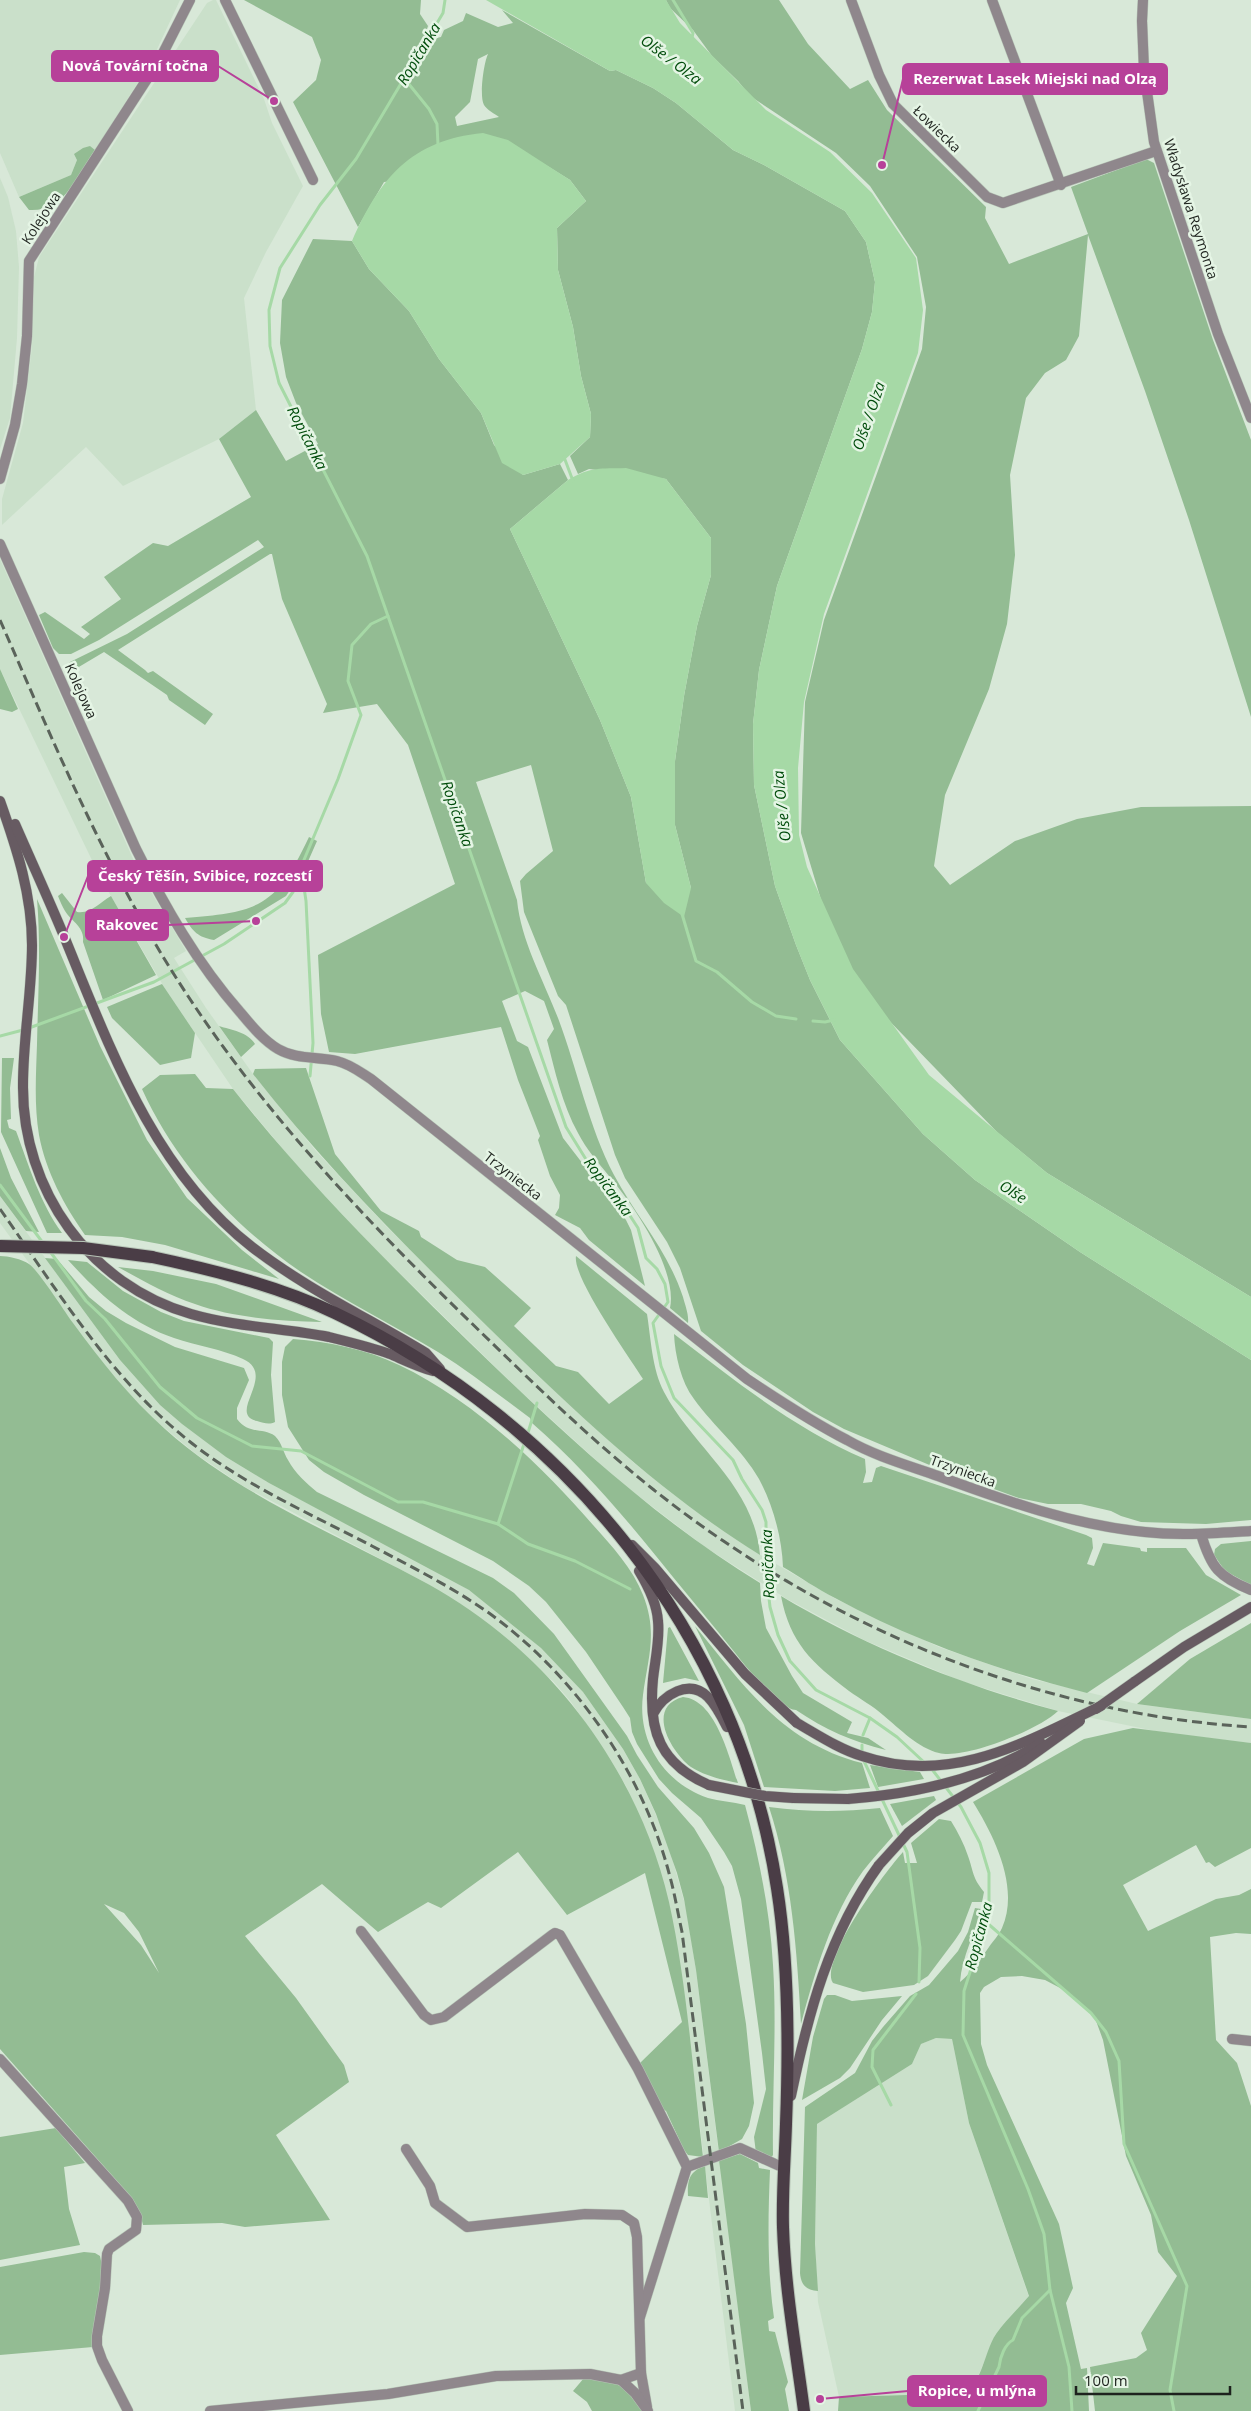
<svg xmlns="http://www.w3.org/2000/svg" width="1251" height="2411" viewBox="0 0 1251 2411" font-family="'Open Sans',sans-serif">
<rect width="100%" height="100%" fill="#d8e8d8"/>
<g fill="#cae0ca">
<polygon points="0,0 180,0 152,60 95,150 90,146 77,160 71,175 19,197 0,153"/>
<polygon points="213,0 216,0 264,99 272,123 303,186 266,252 244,298 256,410 219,439 123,486 86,447 2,525 2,499 23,423 32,347 34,277 39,257 207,3"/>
<polygon points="0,178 8,197 16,231 19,267 17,338 10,418 0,449"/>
<polygon points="0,559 138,870 186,951 174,958 206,1008 253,1074 316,1151 386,1226 535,1373 634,1463 689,1505 752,1550 836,1599 939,1647 1032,1679 1137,1704 1251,1719 1251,1743 1165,1733 1058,1711 961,1681 864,1640 787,1599 705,1547 619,1481 519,1390 368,1242 298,1167 233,1089 164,987 101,879 0,669"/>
<polygon points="0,1196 120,1360 160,1405 182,1424 226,1457 269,1483 435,1570 469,1590 496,1609 541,1648 564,1671 583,1692 623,1749 640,1779 667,1840 686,1908 696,1970 751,2411 735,2411 681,1972 669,1903 652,1846 626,1786 609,1757 571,1702 553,1681 428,1584 243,1486 196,1454 150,1416 126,1391 87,1343 0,1223"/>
<polygon points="936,2038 952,2039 969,2123 1029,2297 995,2335 974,2387 964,2397 954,2399 940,2394 839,2397 818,2302 815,2244 817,2124 912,2064 921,2044"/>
</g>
<g fill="#93bc93" fill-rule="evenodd">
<path d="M244 0H421L420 14 428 26 425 35 433 39 441 37 444 30 463 21 466 13 498 27 513 23 502 10 610 71 616 70 653 88 676 103 733 150 764 165 845 211 866 242 875 282 872 312 862 349 777 586 759 670 753 724 754 785 775 886 796 945 810 980 840 1040 923 1134 975 1180 1080 1252 1251 1360V1520L1206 1524 1141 1522 1121 1516 1111 1511 1081 1504H1048L1019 1498 939 1469 844 1429 813 1412 743 1365 701 1331 680 1268 667 1242 625 1178 615 1155 566 1005 558 996 524 912 520 881 526 874 553 851 531 765 476 782 517 900C521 941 543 979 558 1018 577 1068 589 1128 614 1175 637 1218 667 1249 683 1297 685 1305 689 1314 688 1323L670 1308C678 1270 633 1204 609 1176 598 1162 586 1149 578 1133 562 1104 555 1071 547 1040L554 1029 544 1001 525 991 502 1001 517 1041 528 1047 563 1138 626 1220 631 1230 645 1286 589 1240 580 1228 555 1215 559 1208 560 1195 550 1176 538 1140 540 1136 518 1080 501 1027 355 1054 329 1052 321 1014 318 955 455 884 408 745 377 704 323 713 327 704 282 599 272 554H270L118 650 145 670 148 673 153 671 213 714 205 725 169 700 167 695 104 652 67 674 65 668 70 662 127 634 264 547 258 540 99 640 71 654H59L53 648 39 615 45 612 84 639 90 634 81 627 121 599 104 577 153 543 168 546 251 497 219 439 256 410 286 461 318 444 296 403 286 377 280 343 282 300 313 239 352 241 369 269 409 311 439 359 481 413 494 445 523 475 560 464 568 480 510 529 600 720 631 797 646 883 691 888 675 825V761L684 696 697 626 711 575V538L666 479 589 469 578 474 570 456 590 437 591 414 581 376 573 327 558 270 557 228 586 201 570 180 544 164 384 182 358 227 293 102 316 80 321 60 312 37ZM488 54C484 62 479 96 484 105 487 110 495 114 499 117L457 126 455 117 470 102 478 59Z"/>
<polygon points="666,0 779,0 808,44 850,89 868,80 887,110 986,207 985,218 1009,264 1088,234 1071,187 1146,159 1154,163 1213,340 1251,440 1251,717 1189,520 1145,391 1088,235 1079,336 1066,360 1045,373 1026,398 1010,475 1015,555 1007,624 989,689 945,795 934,866 950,885 1015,841 1077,819 1141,807 1251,806 1251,1297 1047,1173 997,1132 843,973 801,833 805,702 824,620 922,349 926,307 917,257 870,186 836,153 750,96 738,81 712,56 693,30 670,8"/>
<path d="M90 146 95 150C77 176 65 212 29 210L19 197 71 175 77 160 74 154 83 148Z"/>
<polygon points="0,669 18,709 12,712 0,709"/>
<path d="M309 837 317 841 306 866 286 896 214 940C198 937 193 932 185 918 259 912 276 907 309 837Z"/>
<path d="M62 893 77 912C91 914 99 903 111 896L156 975 103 1000 83 942C85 927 72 922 65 911 62 906 60 901 58 896Z"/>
<path d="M37 899 100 1046 147 1140 187 1198 242 1250 279 1279 165 1245 122 1237 85 1235C64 1205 46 1172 39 1135 34 1105 36 1075 37 1044 38 996 41 948 37 899Z"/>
<polygon points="162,984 195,1033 191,1058 160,1065 112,1018 107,1007"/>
<path d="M219 1026C231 1030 248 1032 255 1044L241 1057Z"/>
<path d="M2 1058H14L10 1088 11 1119 7 1120 9 1128 16 1131C29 1166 40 1203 62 1233H47L1 1132Z"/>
<path d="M306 1068 335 1154 381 1211 419 1231 421 1237 457 1260 485 1267 531 1308 514 1326 556 1366 578 1372 609 1404 643 1379C630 1358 572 1277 576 1256L647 1314C651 1339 652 1369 664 1392 694 1449 754 1485 760 1555 660 1493 574 1411 490 1329 407 1248 325 1166 253 1074L255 1069Z"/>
<path d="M195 1074 206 1088 233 1089C305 1180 387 1262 470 1343 560 1430 652 1517 760 1583L761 1601 766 1628 792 1676 803 1693 852 1722 847 1733 868 1738 886 1750C853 1742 824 1729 796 1710 780 1709 746 1667 736 1654 710 1621 682 1589 656 1556 618 1509 578 1463 532 1423L530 1418C500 1396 470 1372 438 1352 393 1325 345 1301 301 1272 234 1226 176 1164 142 1089L160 1075Z"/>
<polygon points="0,1148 11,1178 39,1232 26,1231 0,1196"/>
<path d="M0 1256C8 1256 22 1259 29 1264 38 1270 65 1312 73 1323 101 1361 130 1398 165 1429 241 1497 340 1536 428 1584 548 1650 638 1768 669 1902 687 1983 693 2074 703 2157L688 2155 684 2150 666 2111 661 2108 640 2063 682 2022 645 1873 567 1915 518 1852 441 1908 428 1902 378 1932 322 1884 245 1936 296 1998 344 2065 349 2082 276 2135 330 2220 245 2227 222 2223 143 2225 140 2213 123 2188 0 2049ZM104 1904 124 1913 139 1932 159 1973 141 1945Z"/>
<path d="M45 1258 57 1259 89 1297 106 1311 126 1323 175 1347 244 1368 249 1380 237 1408V1419C249 1435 263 1427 275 1436 282 1443 283 1452 288 1460 295 1473 306 1483 317 1492L493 1578 514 1593 554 1634 627 1736 637 1755 658 1787 694 1828 709 1853 724 1887 746 2024 754 2103 749 2126 742 2139 719 2152 696 1970 684 1899 677 1873 656 1814 640 1779 623 1749 583 1692 541 1648 469 1590 269 1483 226 1457 182 1424 160 1405 120 1360Z"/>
<path d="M68 1260 87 1262 123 1291 161 1312 184 1321 269 1338 273 1342 271 1375 275 1422C269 1425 264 1423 257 1421 226 1414 278 1375 243 1359 222 1349 197 1346 174 1338 130 1323 99 1294 68 1260Z"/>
<path d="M118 1267 153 1271 216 1284 322 1322C281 1321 234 1318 195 1304 168 1295 143 1281 118 1267Z"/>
<path d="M674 1334C734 1380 795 1429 865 1459L866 1472 863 1483 872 1482 876 1468 881 1466 1086 1535 1092 1538 1093 1548 1087 1564 1094 1566 1103 1543 1140 1548 1141 1551 1147 1552V1548H1186L1206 1575 1241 1595 1180 1631 1087 1693C1000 1671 914 1641 835 1598 817 1589 800 1577 783 1567 782 1538 773 1505 759 1479 742 1449 714 1427 694 1399 681 1382 675 1355 674 1334Z"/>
<path d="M293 1339C329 1342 366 1349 399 1365 473 1400 540 1464 593 1525 612 1546 633 1569 643 1595 658 1633 648 1657 643 1695 637 1741 664 1783 708 1798 719 1801 733 1802 745 1805 759 1857 770 1911 773 1965 777 2028 772 2092 773 2155L771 2158 756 2153 754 2137 766 2089 762 2053 741 1899 732 1866 724 1852 701 1818 672 1793 659 1779 637 1744 632 1732 630 1718 623 1707 586 1652 546 1602 529 1586 493 1561 364 1495 324 1472 309 1460 288 1427 282 1395V1362L285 1347Z"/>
<polygon points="1251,1541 1251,1585 1225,1571 1214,1555 1215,1549 1221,1544"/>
<path d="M781 1596C867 1647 961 1685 1058 1711 1040 1729 965 1760 939 1753 918 1748 900 1729 883 1715 873 1706 860 1699 849 1691 812 1663 790 1643 781 1596Z"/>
<polygon points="1251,1623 1251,1719 1137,1704 1190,1659"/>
<path d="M695 1626C744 1686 783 1743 862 1763L870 1788 835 1791 764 1787 744 1725Z"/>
<polygon points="670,1627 699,1681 685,1678 663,1683 668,1628"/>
<path d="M683 1697C716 1700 729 1757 738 1783 723 1780 705 1776 691 1767 671 1752 645 1707 683 1697Z"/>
<path d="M1133 1728 1251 1743V1848L1215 1867 1209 1862 1206 1863 1196 1845 1123 1885 1148 1931 1216 1899 1239 1895 1251 1889V1934L1236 1933 1210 1937 1216 2040 1237 2063 1251 2106V2411H1095L1090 2367 1136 2358 1147 2350 1141 2333 1177 2276 1158 2252 1151 2215 1126 2156 1103 2040 1095 2018 1064 1990 1045 1980 1022 1976 1001 1977 984 1987 980 1993 981 2044 987 2065 1059 2224 1073 2288 1066 2303 1081 2369 1087 2368 1089 2411H838L839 2397 940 2394C980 2411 981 2356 996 2334 1005 2321 1018 2309 1029 2296L969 2123 952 2039 936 2038 921 2044 912 2064 817 2124 815 2244 818 2291C806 2290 801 2285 800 2273L805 2107 855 2073 872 2041 883 2027 910 1996 929 1985 958 1951 968 1932 975 1908 981 1909C975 1934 962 1956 960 1982 972 1972 980 1960 989 1947 993 1941 999 1935 1002 1928 1020 1887 994 1836 973 1802L1084 1739Z"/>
<polygon points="870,1765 920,1772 924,1779 878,1787"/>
<polygon points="934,1796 936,1800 902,1826 890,1804"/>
<path d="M769 1807C808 1812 841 1812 880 1808L893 1836C883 1848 872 1859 863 1871 831 1916 815 1972 801 2024 797 1951 792 1877 769 1807Z"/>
<path d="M939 1819 951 1821C958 1832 964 1844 968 1856 974 1873 972 1877 984 1892L982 1902H972L961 1931 955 1940 928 1976 914 1985 863 1992 833 1983C819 1959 886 1871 903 1852L905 1863H917L911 1843Z"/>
<polygon points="827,1995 835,1995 852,2001 902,1996 882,2020 850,2068 840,2078 802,2100 813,2037 824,1999"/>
<polygon points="56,2128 85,2163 64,2167 69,2209 80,2245 0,2260 0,2137"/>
<path d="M740 2154 758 2163 759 2168 770 2170C768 2218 767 2270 774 2318L768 2321 769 2331 775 2332 788 2382 785 2389 789 2411H751L719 2160Z"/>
<path d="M705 2166 708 2198 688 2196C687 2181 689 2171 705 2166Z"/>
<path d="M84 2252 95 2253 100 2256C107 2284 97 2319 93 2347L0 2355V2267Z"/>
<path d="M584 2378C618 2381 623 2383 643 2411H592L587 2402 573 2391Z"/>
</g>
<g fill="#a6d9a6">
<polygon points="486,0 666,0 680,23 766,110 830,152 872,193 916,258 923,310 918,353 824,614 804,702 798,768 799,835 807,867 853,969 929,1075 1047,1173 1251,1297 1251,1360 1080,1252 975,1180 923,1134 840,1040 810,980 796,945 775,886 754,785 753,724 759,670 777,586 862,349 872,312 875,282 866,242 845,211 764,165 733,150 676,103 653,88 616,70 610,71"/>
<path d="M483 133 508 140 570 180 586 201 557 228 558 270 573 327 581 376 591 414 590 437 560 464 523 475 502 463 481 413 439 359 409 311 369 269 352 241C380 178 411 140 483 133Z"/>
<path d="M626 468 666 479 711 538V575L697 626 684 696 675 761V825L691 888 684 917 664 903 646 883 631 797 600 720 510 529 568 480C592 466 600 469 626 468Z"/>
</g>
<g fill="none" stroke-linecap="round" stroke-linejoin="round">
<g stroke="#a6d9a6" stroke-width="3">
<polyline points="445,0 443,13 356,159 320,205 280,268 269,310 270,346 279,383 367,556 566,1127 587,1161 612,1188 638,1228 646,1258 657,1269 665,1284 668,1302 653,1323 661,1366 674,1398 733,1460 742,1479 762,1510 766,1522 766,1572 770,1607 778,1635 790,1661 816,1690 870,1718 897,1737 926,1764"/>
<polyline points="673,0 693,33 692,38"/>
<polyline points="404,78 429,109 437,124 438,145"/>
<polyline points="564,457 573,481"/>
<polyline points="301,867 306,901 313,1043 310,1076"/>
<polyline points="682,914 696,961 717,972 752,1002 776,1016 796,1019"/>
<polyline points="813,1021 825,1022 834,1020"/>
<polyline points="29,1028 154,982 224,944 285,903 293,892 301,867 338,779 361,715 348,681 352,645 371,624 388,616"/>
<polyline points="0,1036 23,1030"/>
<polyline points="0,1185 43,1243"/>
<polyline points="49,1250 86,1301 105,1319 160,1387 197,1418 252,1446 301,1451 398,1502 423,1502 498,1524 528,1544 575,1561 630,1589"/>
<polyline points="527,1436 537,1403"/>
<polyline points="498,1524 524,1444"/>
<polyline points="863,1735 870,1718"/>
<polyline points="862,1745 862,1753"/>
<polyline points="863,1759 907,1852 920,1948 919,1982"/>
<polyline points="931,1768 961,1807 980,1843 989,1873 989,1901 986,1922 964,1991 963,2035 1028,2189 1044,2234 1050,2290 1069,2367 1072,2411"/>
<polyline points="986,1922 1091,2013 1106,2032 1119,2061 1124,2144 1187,2286 1170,2390 1174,2411"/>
<polyline points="891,2105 872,2067 873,2050 916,1994"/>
<path d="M978 2411 999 2367C1000 2357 1005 2344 1013 2340L1022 2318 1050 2290"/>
</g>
<g stroke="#b7c5b7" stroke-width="11">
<g id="street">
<polyline points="225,0 313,180"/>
<polyline points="851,0 879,75 893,104 987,197 1003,203 1156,151"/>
<polyline points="992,0 1061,185"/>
<polyline points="1143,0 1142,21 1144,70 1154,142 1218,334 1251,418"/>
<polyline points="0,479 15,425 22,384 27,336 29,261 160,59 190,0"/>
<path d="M0 544 136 849C165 907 197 963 240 1012 251 1025 263 1040 278 1049 297 1060 317 1056 337 1061 350 1064 360 1072 371 1079L747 1379C780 1401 812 1422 847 1440 875 1456 907 1465 938 1476 1006 1501 1073 1525 1145 1532 1180 1536 1216 1533 1251 1531"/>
<path d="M1201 1534C1211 1568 1219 1577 1251 1590"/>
<polyline points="361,1931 424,2015 431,2020 444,2017 552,1935 555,1933 560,1935 638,2069 687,2167 640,2317"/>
<polyline points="1232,2039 1251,2041"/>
<polyline points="0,2059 128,2201 137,2217 136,2230 109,2249 107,2254 105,2288 97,2336 97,2346 102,2360 128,2411"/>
<polyline points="406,2149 430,2186 435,2203 467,2227 585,2214 622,2215 634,2223 637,2237 641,2373"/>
<polyline points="687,2167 740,2148 784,2168"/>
<polyline points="621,2380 641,2373 647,2407"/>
<polyline points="210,2411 388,2394 496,2376 590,2374 621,2380 635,2393 648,2411"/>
</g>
</g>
<g stroke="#b7c5b7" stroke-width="11">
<g id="secondary">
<path d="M0 801C17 849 32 895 32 945 32 992 23 1038 23 1085 22 1190 90 1285 191 1314 236 1327 283 1328 329 1337 349 1342 370 1347 390 1354 404 1360 418 1367 433 1371"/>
<path d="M15 824C32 863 50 902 66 941 111 1051 155 1172 252 1247 305 1288 368 1318 426 1353L440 1369"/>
<polyline points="632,1545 655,1568 745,1674 797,1723"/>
<path d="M639 1571C648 1586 657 1604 658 1621 660 1641 655 1660 653 1679 648 1731 660 1764 709 1785"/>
<polyline points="1134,1682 1184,1647 1251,1607"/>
<path d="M653 1714C663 1695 689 1678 708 1697 716 1705 722 1717 727 1727"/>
<polyline points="793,1798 848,1799"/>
<path d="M791 2096C808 2014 829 1934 879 1865"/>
</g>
</g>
<g stroke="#b7c5b7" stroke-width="14">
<path id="primary" d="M152 1257C214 1270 278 1286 335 1313 565 1422 738 1633 777 1888 789 1964 789 2046 786 2124 785 2158 782 2193 783 2227 785 2289 796 2350 804 2411"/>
</g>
<use href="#street" stroke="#8f878c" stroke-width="10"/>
<use href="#secondary" stroke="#675b62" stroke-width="10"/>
<use href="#primary" stroke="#4a3d46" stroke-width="12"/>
<g stroke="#5a635a" stroke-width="3" stroke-dasharray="10 5" stroke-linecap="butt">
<path d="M0 620C53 741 104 864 175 976 254 1101 354 1208 459 1311 522 1372 585 1435 654 1490 824 1625 1033 1713 1251 1727"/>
<path d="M0 1209C57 1290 111 1379 189 1441 244 1485 311 1514 372 1546 412 1567 452 1587 489 1613 575 1675 644 1774 670 1877 675 1895 678 1914 682 1932L743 2411"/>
</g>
<g stroke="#b7c5b7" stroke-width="11" stroke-linecap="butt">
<g id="secondary-bridge">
<polyline points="1096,1709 1134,1682"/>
<path d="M797 1723C818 1735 839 1749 862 1756 950 1786 1024 1743 1101 1706"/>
<polyline points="709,1785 765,1796 793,1798"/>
<path d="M848 1799C914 1794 984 1779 1041 1743"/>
<polyline points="879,1865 908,1833 933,1813 1023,1762 1080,1721"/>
</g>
</g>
<g stroke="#b7c5b7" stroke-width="14" stroke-linecap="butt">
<polyline id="primary-bridge" points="0,1246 83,1248 152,1257"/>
</g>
<use href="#secondary-bridge" stroke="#675b62" stroke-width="10"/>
<use href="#primary-bridge" stroke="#4a3d46" stroke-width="12"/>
</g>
<g text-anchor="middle" stroke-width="5" stroke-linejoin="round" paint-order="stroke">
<g font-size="14" fill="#1e231e" stroke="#e5f5e5">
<text transform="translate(937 129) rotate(44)" y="5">Łowiecka</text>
<text transform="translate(1191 209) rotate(72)" y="5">Władysława Reymonta</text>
<text transform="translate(41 218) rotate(-57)" y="5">Kolejowa</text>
<text transform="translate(81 691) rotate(66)" y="5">Kolejowa</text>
<text transform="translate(513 1176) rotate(38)" y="5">Trzyniecka</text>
<text transform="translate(963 1471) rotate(20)" y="5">Trzyniecka</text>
</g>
<g font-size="15" font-style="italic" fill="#004c0b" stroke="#e5f5e5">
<text transform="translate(419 54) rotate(-59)" y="5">Ropičanka</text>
<text transform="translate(671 60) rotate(37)" y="5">Olše / Olza</text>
<text transform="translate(869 416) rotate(-71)" y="5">Olše / Olza</text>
<text transform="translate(307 438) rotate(63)" y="5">Ropičanka</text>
<text transform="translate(782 806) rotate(-96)" y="5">Olše / Olza</text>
<text transform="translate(457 814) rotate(71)" y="5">Ropičanka</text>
<text transform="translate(608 1187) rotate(53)" y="5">Ropičanka</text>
<text transform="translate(1013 1192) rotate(33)" y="5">Olše</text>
<text transform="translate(768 1564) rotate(-92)" y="5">Ropičanka</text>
<text transform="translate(979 1936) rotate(-75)" y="5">Ropičanka</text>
</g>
</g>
<path fill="none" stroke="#b74199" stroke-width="2" d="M274 101L218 66M882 165L903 79M64 937L88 876M256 921L168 925M820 2399L908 2391"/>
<g fill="#b74199" stroke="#e5f5e5" stroke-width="2">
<circle cx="274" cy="101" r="5"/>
<circle cx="882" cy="165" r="5"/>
<circle cx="64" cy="937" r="5"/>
<circle cx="256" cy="921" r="5"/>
<circle cx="820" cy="2399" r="5"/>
</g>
<g fill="#b74199" stroke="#b74199" stroke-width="2">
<rect x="52" y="51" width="166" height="30" rx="5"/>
<rect x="903" y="64" width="264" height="30" rx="5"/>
<rect x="88" y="861" width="234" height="30" rx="5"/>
<rect x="86" y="910" width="82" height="30" rx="5"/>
<rect x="908" y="2376" width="138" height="30" rx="5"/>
</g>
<g font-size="15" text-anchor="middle" font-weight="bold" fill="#fff">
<text x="135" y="71">Nová Tovární točna</text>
<text x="1035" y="84">Rezerwat Lasek Miejski nad Olzą</text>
<text x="205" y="881">Český Těšín, Svibice, rozcestí</text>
<text x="127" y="930">Rakovec</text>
<text x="977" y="2396">Ropice, u mlýna</text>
</g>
<path d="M1076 2386v8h154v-8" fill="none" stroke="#1e231e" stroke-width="2.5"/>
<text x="1084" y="2386" font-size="15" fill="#1e231e" stroke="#e5f5e5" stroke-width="4" paint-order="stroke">100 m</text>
</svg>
